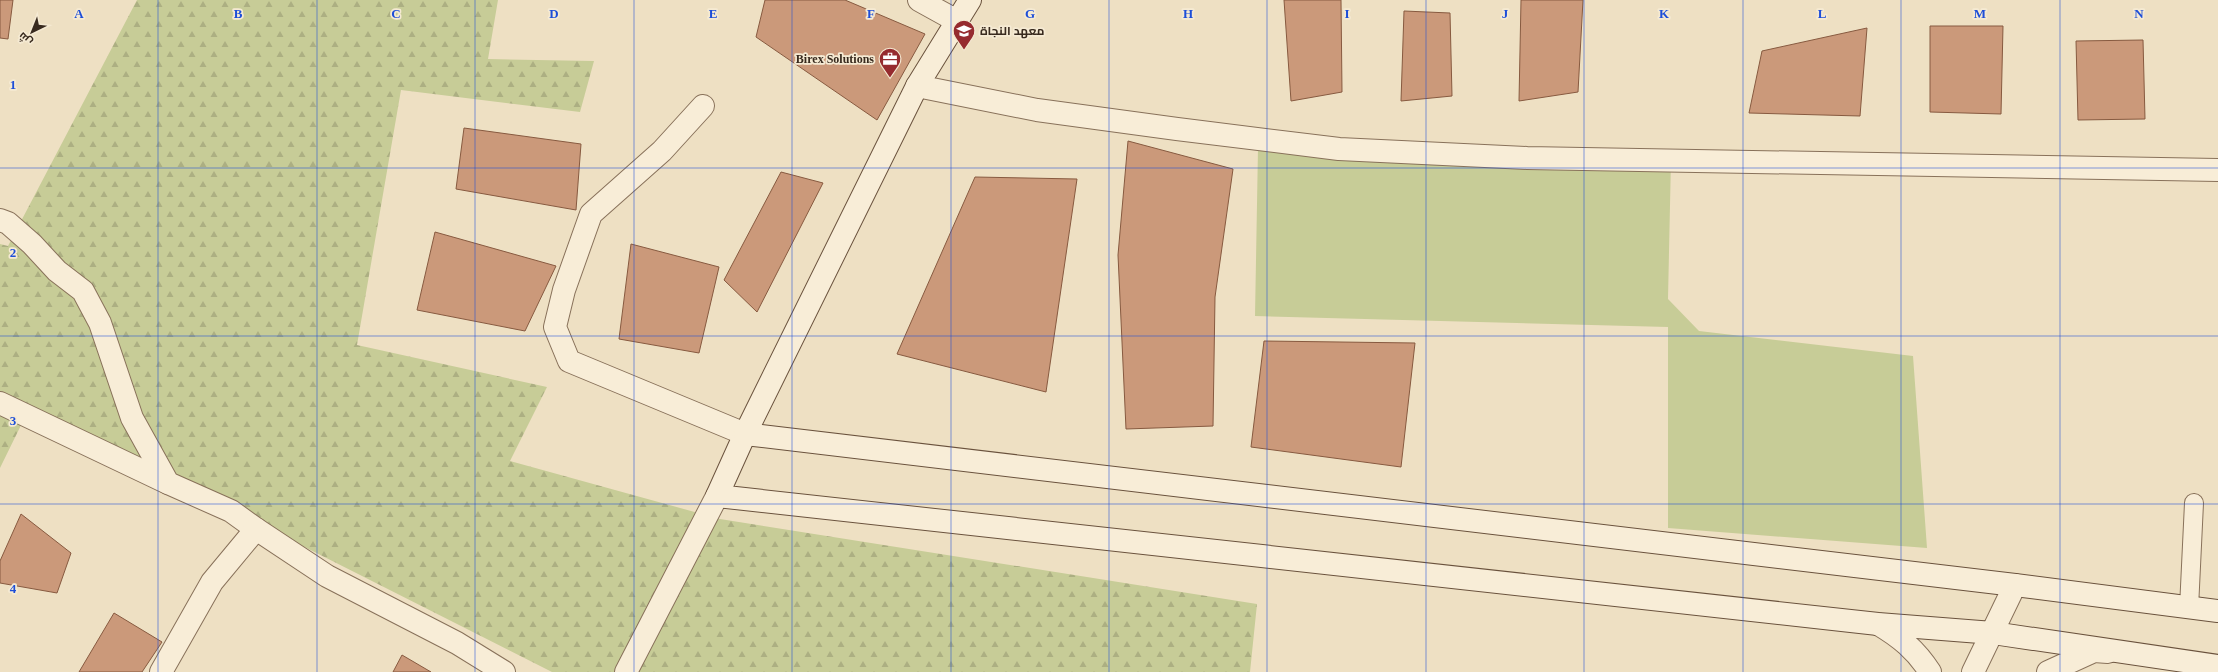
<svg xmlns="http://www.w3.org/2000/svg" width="2218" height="672" viewBox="0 0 2218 672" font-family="'Times New Roman',Cairo,serif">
<defs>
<pattern id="forest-firs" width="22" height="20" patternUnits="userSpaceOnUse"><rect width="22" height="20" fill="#c7cc97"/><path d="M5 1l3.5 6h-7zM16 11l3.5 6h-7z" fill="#acaf82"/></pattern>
</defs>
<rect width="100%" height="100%" fill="#eee0c3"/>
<polygon fill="#c7cc97" points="1258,148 1671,159 1668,299 1699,331 1913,356 1927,548 1668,528 1668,327 1255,316"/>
<polygon fill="url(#forest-firs)" points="137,0 498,0 488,59 594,61 580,112 401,90 357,345 547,387 510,461 720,519 1257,604 1250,672 552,672 267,528 25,417 0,468 0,244 8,246"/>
<g fill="#cb997a" stroke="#875a40">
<polygon points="0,0 13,0 8,39 0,38"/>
<polygon points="765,0 845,0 925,34 877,120 756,37"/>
<polygon points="1284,0 1341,0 1342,92 1291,101"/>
<polygon points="1521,0 1583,0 1578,92 1519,101"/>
<polygon points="1404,11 1450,13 1452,96 1401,101"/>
<polygon points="1930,26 2003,26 2001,114 1930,112"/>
<polygon points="1867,28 1860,116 1749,113 1762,51"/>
<polygon points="2143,40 2145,119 2078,120 2076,41"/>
<polygon points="464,128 581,144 576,210 456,189"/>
<polygon points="1128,141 1233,169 1215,297 1213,426 1126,429 1118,255"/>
<polygon points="781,172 823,183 757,312 724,280"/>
<polygon points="975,177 1077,179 1046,392 897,354"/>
<polygon points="435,232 556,266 525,331 417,310"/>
<polygon points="631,244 719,267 699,353 619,339"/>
<polygon points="1264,341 1415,343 1401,467 1251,447"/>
<polygon points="21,514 71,553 57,593 0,583 0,561"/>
<polygon points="114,613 162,642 142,672 79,672"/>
<polygon points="402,655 431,672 393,672"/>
</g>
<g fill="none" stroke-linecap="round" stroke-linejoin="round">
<g stroke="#88715a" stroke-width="20">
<polyline id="lane" points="2189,608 2194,503"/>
</g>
<g stroke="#88715a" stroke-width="24">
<g id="street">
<polyline points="919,0 957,21"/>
<polyline points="917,86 1037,110 1177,129 1339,149 1527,158 2218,170"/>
<polyline points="703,106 662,151 591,214 564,290 555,327 569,361 745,434"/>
<polyline points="0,220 8,223 32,244 57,271 83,291 100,323 132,418 168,483 231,511 256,529"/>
<polyline points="0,403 168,483"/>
<path d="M1878 624C1900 637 1916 650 1930 672"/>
<polyline points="161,672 212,582 256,529 327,576 457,643 504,672"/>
<polyline points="626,672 717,496"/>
<polyline points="1973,672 2015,585"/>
<polyline points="2048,672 2094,651 2108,652"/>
</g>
</g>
<g stroke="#6a523d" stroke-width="24">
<g id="secondary">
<polyline points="970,0 917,86 745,434 717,496 1878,624 1993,633 2218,666"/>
<polyline points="745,434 2015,585 2218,611"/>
</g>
</g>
<use href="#lane" stroke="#f8edd7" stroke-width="18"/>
<use href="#street" stroke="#f8edd7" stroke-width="22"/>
<use href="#secondary" stroke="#f8edd7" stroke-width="22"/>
</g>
<path fill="none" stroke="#1d4ed8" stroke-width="1" stroke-opacity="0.55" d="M158 0V672M317 0V672M475 0V672M634 0V672M792 0V672M951 0V672M1109 0V672M1267 0V672M1426 0V672M1584 0V672M1743 0V672M1901 0V672M2060 0V672M0 168H2218M0 336H2218M0 504H2218"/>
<defs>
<g id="school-pin" transform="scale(1.15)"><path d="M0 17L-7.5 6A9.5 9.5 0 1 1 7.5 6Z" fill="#962b2f" stroke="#f5ead3"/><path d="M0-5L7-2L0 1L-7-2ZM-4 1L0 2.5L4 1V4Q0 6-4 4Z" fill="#fff"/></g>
<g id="office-pin" transform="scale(1.15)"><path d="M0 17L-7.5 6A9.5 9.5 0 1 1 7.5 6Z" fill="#962b2f" stroke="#f5ead3"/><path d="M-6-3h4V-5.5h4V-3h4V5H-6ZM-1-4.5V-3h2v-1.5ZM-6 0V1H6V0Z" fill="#fff"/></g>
</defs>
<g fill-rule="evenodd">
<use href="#school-pin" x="964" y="31"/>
<use href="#office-pin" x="890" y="59"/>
</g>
<g text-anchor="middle" stroke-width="3.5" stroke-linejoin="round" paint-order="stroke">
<g font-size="12" font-weight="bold" fill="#382a1e" stroke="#f5ead3" text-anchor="start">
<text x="980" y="35">معهد النجاة</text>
<text x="874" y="63" text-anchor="end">Birex Solutions</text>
</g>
</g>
<g font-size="13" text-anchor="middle" font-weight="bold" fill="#1d4ed8" stroke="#f5ead3" stroke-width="3.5" stroke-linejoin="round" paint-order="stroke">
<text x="79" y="18">A</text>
<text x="238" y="18">B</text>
<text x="396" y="18">C</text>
<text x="554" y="18">D</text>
<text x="713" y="18">E</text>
<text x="871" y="18">F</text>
<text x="1030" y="18">G</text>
<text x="1188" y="18">H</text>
<text x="1347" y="18">I</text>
<text x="1505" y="18">J</text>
<text x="1664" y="18">K</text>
<text x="1822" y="18">L</text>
<text x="1980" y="18">M</text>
<text x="2139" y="18">N</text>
<text x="13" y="89">1</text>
<text x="13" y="257">2</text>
<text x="13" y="425">3</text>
<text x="13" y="593">4</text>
</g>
<g transform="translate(32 32) rotate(223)" stroke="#f5ead3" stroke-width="3" paint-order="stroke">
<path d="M0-3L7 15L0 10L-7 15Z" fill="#382a1e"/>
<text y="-6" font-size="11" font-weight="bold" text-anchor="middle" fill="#382a1e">ش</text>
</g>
</svg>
